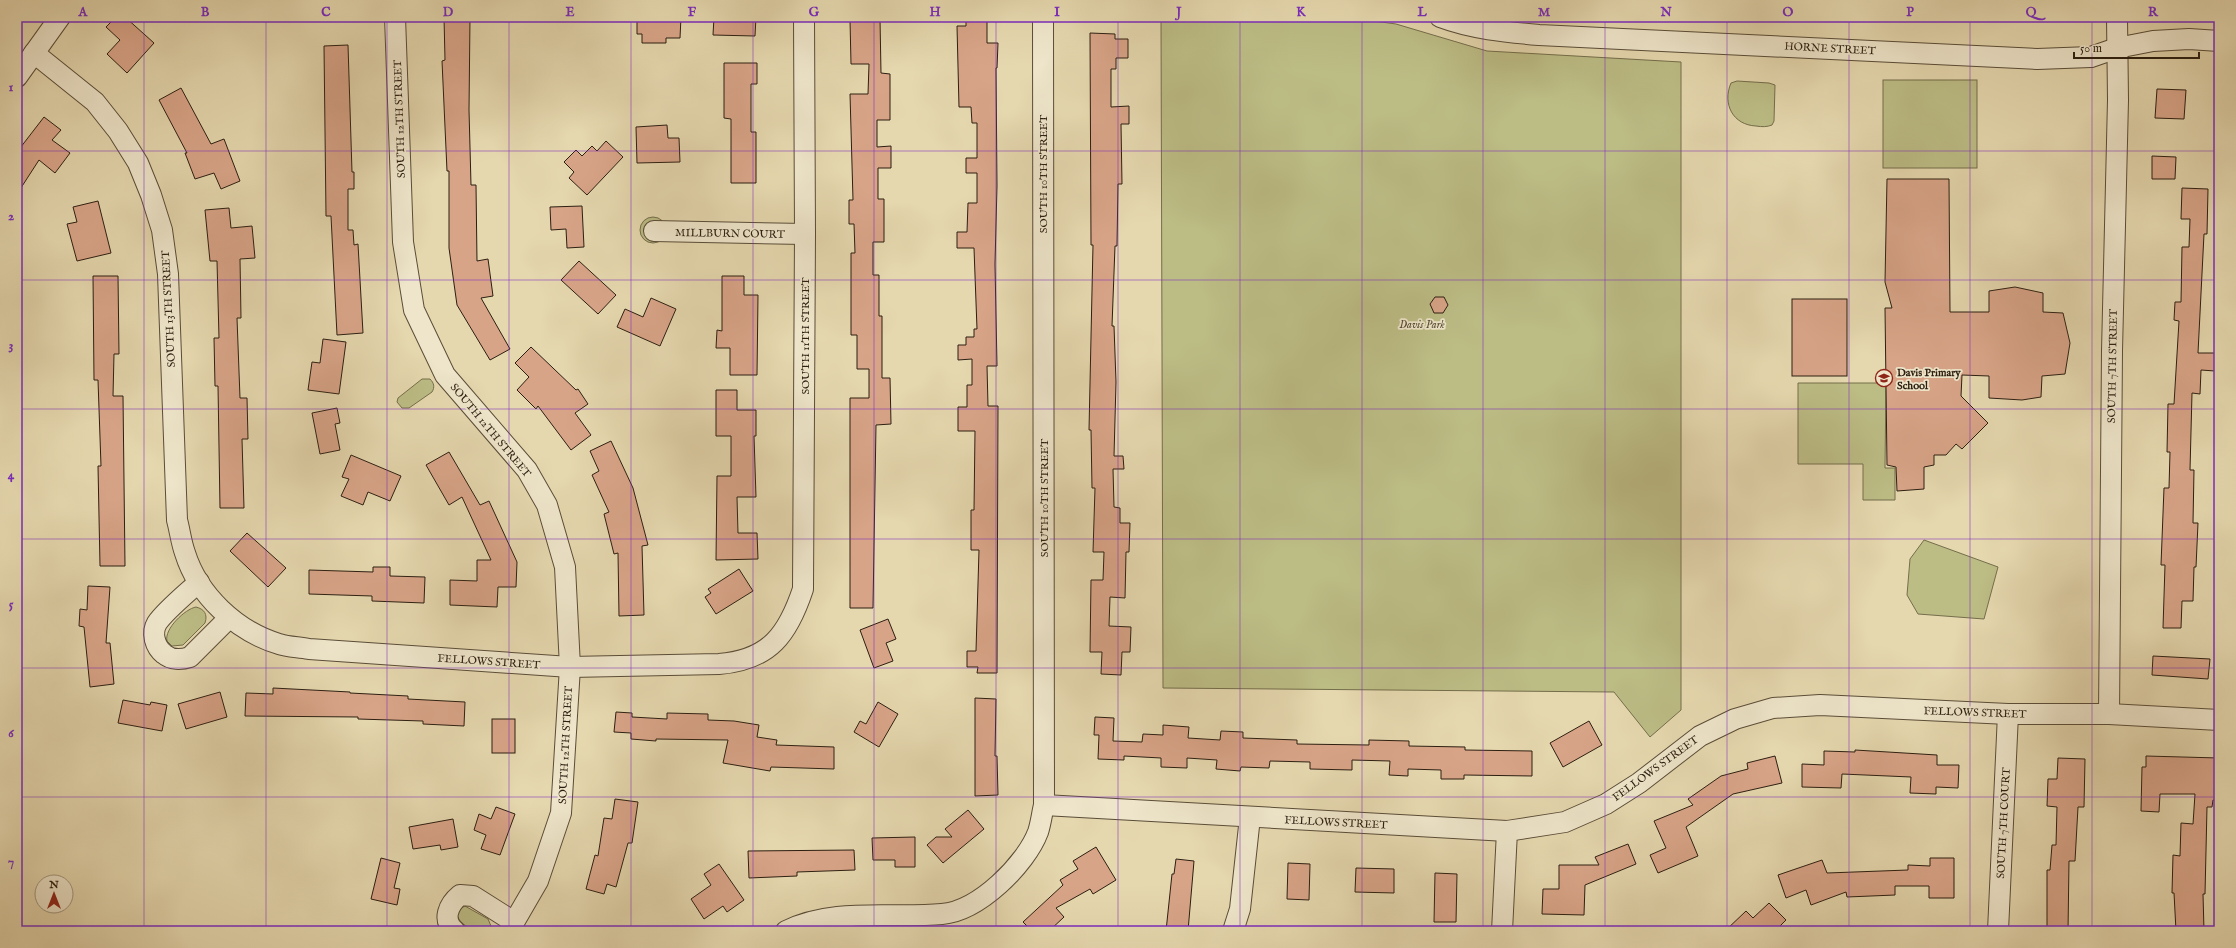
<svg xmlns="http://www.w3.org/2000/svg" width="2236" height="948" viewBox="0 0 2236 948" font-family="'IM FELL English',serif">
<rect width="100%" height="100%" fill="#e5d7ae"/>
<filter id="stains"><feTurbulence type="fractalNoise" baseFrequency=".005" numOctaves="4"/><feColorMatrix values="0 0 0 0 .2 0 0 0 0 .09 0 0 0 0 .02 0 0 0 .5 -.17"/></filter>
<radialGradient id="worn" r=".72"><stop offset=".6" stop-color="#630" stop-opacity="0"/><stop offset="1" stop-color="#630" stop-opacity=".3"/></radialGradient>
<g fill="#bcbc85" stroke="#746e4b">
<polygon points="1161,17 1309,17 1367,20 1396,24 1487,51 1681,62 1681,710 1650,737 1614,692 1163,688"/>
<rect x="1883" y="80" width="94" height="88"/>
<path d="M1737 81 1769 83 1775 85 1774 121 1772 125C1767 127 1762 127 1756 126 1733 125 1722 104 1731 83Z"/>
<circle cx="653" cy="230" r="13"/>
<path d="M422 379H430C434 383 435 387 432 392L409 408H402L397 402 398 398Z"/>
<polygon points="1798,383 1886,383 1885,468 1895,468 1895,500 1863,500 1863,464 1798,464"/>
<polygon points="1924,540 1998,567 1984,619 1918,614 1907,595 1910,559"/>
<path d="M196 607C204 609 208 614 205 623L183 645 172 646 167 641C164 629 185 609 196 607Z"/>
<path d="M465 906 488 919 491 926 489 931C477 931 460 928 457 914L461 908Z"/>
</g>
<g fill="#d8a488" stroke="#2c1f11">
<polygon points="116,17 125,17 154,43 127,73 107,54 120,40 106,27"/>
<polygon points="444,17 470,17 469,110 471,185 476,185 477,261 488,259 493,296 481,298 510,349 490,360 457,305 449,248 449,171 447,171 442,61 445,60"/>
<polygon points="637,17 681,17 680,38 666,38 666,43 642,43 642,34 637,34"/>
<polygon points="714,17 756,17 755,36 713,35"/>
<polygon points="880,19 881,73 890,74 890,120 877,120 877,147 891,146 891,168 878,168 878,199 884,199 884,242 873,242 873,275 879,275 879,316 882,316 882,378 890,378 891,424 876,425 873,608 850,608 850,398 869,398 869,369 857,369 857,335 851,335 851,253 855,253 854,224 849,224 849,200 853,200 850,94 868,94 869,64 851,64 850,20"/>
<polygon points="966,21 987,21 987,43 998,43 997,68 996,68 997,186 995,264 997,366 987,366 988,406 998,406 997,673 977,673 978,667 967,667 967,651 976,651 979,550 971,550 971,510 974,510 975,431 958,431 958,407 967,407 967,385 972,385 972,359 958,360 958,345 966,345 966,337 974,337 974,329 977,329 974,248 957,248 957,232 967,232 968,203 977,203 977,173 966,173 966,158 977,158 977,123 972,123 971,107 959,107 957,26 966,26"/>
<polygon points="1090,33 1115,34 1115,39 1128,39 1128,58 1116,58 1116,69 1111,69 1111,107 1129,106 1129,124 1121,124 1122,184 1118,184 1117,246 1115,246 1112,326 1114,326 1116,382 1114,456 1123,456 1124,469 1113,469 1114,507 1120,508 1120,523 1130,523 1129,552 1126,552 1125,598 1110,597 1109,626 1131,627 1130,652 1122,652 1121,675 1101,674 1102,652 1090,652 1091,580 1103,580 1104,552 1093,552 1095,488 1092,488 1091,430 1089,430 1093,245 1091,245"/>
<polygon points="348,45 352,172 354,172 354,189 348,189 348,230 353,230 354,245 358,244 363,333 337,335 331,216 326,216 324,46"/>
<polygon points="724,63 757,63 757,84 751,84 751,132 756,132 756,183 731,183 731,119 724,118"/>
<polygon points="181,88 211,144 224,139 240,181 221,189 214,173 195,179 185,153 187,153 159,100"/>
<polygon points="2157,89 2186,90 2184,119 2155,118"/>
<polygon points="44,117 61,130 52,140 70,153 55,173 39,160 17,194 17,152"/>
<polygon points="667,125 668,138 679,138 680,162 637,163 636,127"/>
<polygon points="606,141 623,157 587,195 569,178 574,172 564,162 576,150 582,156 592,146 597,151"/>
<polygon points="2152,156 2176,157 2175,179 2152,179"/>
<polygon points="1887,179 1949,179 1950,312 1989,312 1989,291 2015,287 2043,293 2043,312 2063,313 2070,343 2065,374 2042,376 2041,397 2022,400 1989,398 1989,376 1962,375 1961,396 1988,423 1962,449 1956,444 1946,455 1934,455 1934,465 1924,467 1924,489 1897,491 1896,467 1887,465 1885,308 1892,308 1885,282"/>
<polygon points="2182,188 2208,189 2207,234 2204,234 2198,353 2216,353 2215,371 2201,370 2200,394 2192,393 2190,470 2194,470 2193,523 2198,523 2196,567 2194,567 2193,601 2182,601 2181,628 2163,628 2165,565 2161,565 2164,488 2169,488 2170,452 2167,452 2168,404 2174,404 2179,321 2174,320 2175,302 2181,302 2182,247 2189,247 2190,219 2181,219"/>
<polygon points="98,201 111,253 77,261 67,224 77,222 73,207"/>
<polygon points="582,206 584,247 567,248 566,229 551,230 550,207"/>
<polygon points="229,208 231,228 252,226 255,258 240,259 241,318 237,318 240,398 247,398 248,439 242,439 244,508 220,508 218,386 215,386 214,338 219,338 217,261 210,261 205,210"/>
<polygon points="579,261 616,295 598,314 561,280"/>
<polygon points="93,276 118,276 119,354 114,354 113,396 123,396 125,566 100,566 98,466 101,466 98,380 94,380"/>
<polygon points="722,276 744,276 744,295 758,295 757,375 730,375 730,348 716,348 717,330 722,331"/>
<polygon points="1435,297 1444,297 1448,305 1443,313 1434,313 1430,304"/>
<polygon points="651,298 676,309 660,346 617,327 625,309 643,317"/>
<rect x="1792" y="299" width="55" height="77"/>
<polygon points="323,339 346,342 339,394 308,390 312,362 320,363"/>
<polygon points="531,347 576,390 578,389 588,404 575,413 591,435 571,450 538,406 536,409 517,390 529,377 515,363"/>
<polygon points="716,390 737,390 737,410 756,410 756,436 754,436 756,497 737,497 738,533 757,533 758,559 716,560 717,476 731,476 731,436 716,436"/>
<polygon points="337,408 340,423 335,424 340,450 320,454 312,413"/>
<polygon points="611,441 633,488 648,545 642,546 644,615 619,616 618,553 614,554 604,514 609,512 592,475 599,471 590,451"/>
<polygon points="449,452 480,505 489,501 517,562 516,587 498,587 497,607 450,605 450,580 477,581 477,560 491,560 462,497 449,505 426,465"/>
<polygon points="351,455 401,476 390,501 368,492 363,505 341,496 349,479 342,477"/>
<polygon points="247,533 286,568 268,587 230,551"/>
<polygon points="373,567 390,567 390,576 425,577 424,603 372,601 372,596 309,594 309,570 373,572"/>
<polygon points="739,569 753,591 716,614 705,597 711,593 708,589"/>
<polygon points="88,586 110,587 106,643 110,643 114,684 90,687 84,627 79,626 80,609 87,610"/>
<polygon points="888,619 896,639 886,643 893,661 874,668 860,630"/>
<polygon points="2153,656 2210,659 2208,679 2152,675"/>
<polygon points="273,688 350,692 350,693 408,696 408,699 465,702 464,726 423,724 423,721 358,719 358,717 245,716 246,693 273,694"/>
<polygon points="220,692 227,717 186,729 178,704"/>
<polygon points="975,698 996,699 995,756 997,756 998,795 975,796"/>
<polygon points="123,700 150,705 151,702 167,705 162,731 118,723"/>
<polygon points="878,702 898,714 879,747 854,732 860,721 866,724"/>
<polygon points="616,712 632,713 632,717 667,719 667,713 708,714 708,720 734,721 759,725 757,737 777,740 776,745 834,747 834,769 771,767 770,771 723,763 728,740 656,739 656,741 631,739 631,733 614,732"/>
<polygon points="1095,717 1114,718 1113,741 1142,742 1143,734 1163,735 1163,725 1189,727 1188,738 1220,740 1221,731 1243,732 1243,738 1297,740 1297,744 1369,745 1369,740 1409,741 1409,746 1465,747 1465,750 1532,751 1532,776 1464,775 1464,779 1441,779 1441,770 1408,769 1408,776 1389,775 1390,761 1352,760 1352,770 1310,769 1310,762 1270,761 1269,768 1241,767 1240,771 1216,769 1217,760 1187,758 1187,768 1161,767 1161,758 1124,756 1124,760 1098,759 1099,735 1094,735"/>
<rect x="492" y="719" width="23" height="34"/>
<polygon points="1589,721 1602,745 1563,767 1550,743"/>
<polygon points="1855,750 1937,755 1937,765 1959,765 1958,788 1936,787 1936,794 1910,793 1911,777 1842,774 1841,788 1802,787 1802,764 1824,765 1824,751 1855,752"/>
<polygon points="1775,756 1782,783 1733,794 1686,827 1698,856 1658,873 1650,855 1666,848 1654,821 1693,805 1688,799 1721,776 1748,769 1747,763"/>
<polygon points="2146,756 2219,758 2219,801 2213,800 2212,807 2207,807 2205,894 2203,894 2204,931 2176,931 2174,893 2172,893 2173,855 2180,856 2181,823 2193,824 2195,794 2160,794 2159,812 2141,811 2142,767 2146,767"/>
<polygon points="2058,758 2085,759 2084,807 2078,807 2075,861 2069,861 2068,931 2047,931 2047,870 2050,870 2052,845 2056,845 2057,807 2047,806 2048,779 2057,779"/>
<polygon points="615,799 638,802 632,843 628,843 616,887 607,884 604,894 586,889 595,855 598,856 604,818 612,819"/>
<polygon points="496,807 515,814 500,855 481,849 486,835 474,830 479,814 491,819"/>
<polygon points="968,810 984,829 943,863 927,845 936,837 952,837 945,829"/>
<polygon points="453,819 458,847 441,850 440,845 413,849 409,827"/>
<polygon points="915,837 915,867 895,867 895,860 873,860 872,838"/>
<polygon points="1628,844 1636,864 1585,885 1584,915 1542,914 1543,889 1559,889 1559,865 1599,865 1595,857"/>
<polygon points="1096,847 1116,880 1093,894 1090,889 1056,908 1064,917 1049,931 1032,931 1023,922 1063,885 1060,880 1078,869 1073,861"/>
<polygon points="854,850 855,870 797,872 797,876 749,878 748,851"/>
<polygon points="381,858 400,863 394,888 400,889 397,905 371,899"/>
<polygon points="1930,858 1954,858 1954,898 1929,898 1929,886 1895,886 1895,895 1847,897 1846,892 1811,905 1806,890 1786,898 1778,875 1822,860 1827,873 1908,870 1908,865 1930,866"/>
<polygon points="1176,859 1194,861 1188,931 1166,931 1172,874 1174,874"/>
<polygon points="1288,863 1310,864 1309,900 1287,899"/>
<polygon points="719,864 744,900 727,912 723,906 704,919 691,899 711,885 704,874"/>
<polygon points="1356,868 1394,869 1394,893 1355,892"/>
<polygon points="1435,873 1457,874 1456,922 1434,922"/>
<polygon points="1769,903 1786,920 1775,931 1725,931 1746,911 1753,918"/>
</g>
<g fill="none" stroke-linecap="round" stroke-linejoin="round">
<g stroke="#5a4d38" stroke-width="22">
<g id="minor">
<polyline points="395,17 403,242 414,310 445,375 527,470 547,505 565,567 570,667 561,813 538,881 509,931"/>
<path d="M1440 17C1472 29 1505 32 1539 35L2037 59 2091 57 2117 48 2153 41 2189 39 2219 41"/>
<path d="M34 53 95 102 118 131 138 163 151 195 162 230 168 274 177 520C180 531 181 542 185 553 198 595 236 631 279 644 288 647 299 647 309 649L570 667 719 664C770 660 788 634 803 589L805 234 804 17"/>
<polyline points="17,77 60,17"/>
<polyline points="654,231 805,234"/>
<path d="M199 582C187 593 165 611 157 623 151 633 155 647 164 654 171 660 181 660 190 657L229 618"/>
<polyline points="2109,714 2112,351 2118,100 2117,17"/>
<polyline points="1044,805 1507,831 1565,822 1606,804 1639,783 1700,736 1735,719 1773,708 1820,705 2008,714 2109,714 2219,720"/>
<path d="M455 931C441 920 449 904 460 895L473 896 514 922"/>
<path d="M786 931C834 907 891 919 942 914 979 911 1026 864 1038 832 1041 823 1042 813 1044 805L1043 17"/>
<polyline points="1233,931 1240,909 1250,817"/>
<polyline points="1502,931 1507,831"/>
<polyline points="1998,931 2008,714"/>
</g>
</g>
<use href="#minor" stroke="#eee5ca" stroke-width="20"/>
</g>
<path fill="none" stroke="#7b2cbf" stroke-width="1" stroke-opacity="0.55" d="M144 17V931M266 17V931M387 17V931M509 17V931M631 17V931M753 17V931M874 17V931M996 17V931M1118 17V931M1240 17V931M1362 17V931M1483 17V931M1605 17V931M1727 17V931M1849 17V931M1970 17V931M2092 17V931M17 151H2219M17 280H2219M17 409H2219M17 539H2219M17 668H2219M17 797H2219"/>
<defs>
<g id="school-ring" transform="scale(0.9)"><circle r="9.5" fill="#eee5ca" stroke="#8f2418" stroke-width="1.5"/><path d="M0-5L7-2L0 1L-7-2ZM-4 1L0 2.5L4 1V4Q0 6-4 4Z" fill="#8f2418"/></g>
</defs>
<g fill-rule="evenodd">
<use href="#school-ring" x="1884" y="378"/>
</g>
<g text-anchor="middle" stroke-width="3.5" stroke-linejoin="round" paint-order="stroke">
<g font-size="11" fill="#2c1f11" stroke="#eee5ca">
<text transform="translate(1830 48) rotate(3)" y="4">HORNE STREET</text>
<text transform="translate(399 119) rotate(-92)" y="4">SOUTH 12TH STREET</text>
<text transform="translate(1043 174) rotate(-90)" y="4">SOUTH 10TH STREET</text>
<text transform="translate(730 233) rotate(1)" y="4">MILLBURN COURT</text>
<text transform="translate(168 309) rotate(-93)" y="4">SOUTH 13TH STREET</text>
<text transform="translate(805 336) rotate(-90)" y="4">SOUTH 11TH STREET</text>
<text transform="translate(2112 366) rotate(-89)" y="4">SOUTH 7TH STREET</text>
<text transform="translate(491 430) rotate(50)" y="4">SOUTH 12TH STREET</text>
<text transform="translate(1044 498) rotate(-90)" y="4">SOUTH 10TH STREET</text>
<text transform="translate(489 661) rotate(4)" y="4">FELLOWS STREET</text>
<text transform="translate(1975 712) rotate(2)" y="4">FELLOWS STREET</text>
<text transform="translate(565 745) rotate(-87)" y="4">SOUTH 12TH STREET</text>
<text transform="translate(1655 768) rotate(-36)" y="4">FELLOWS STREET</text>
<text transform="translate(1336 822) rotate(3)" y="4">FELLOWS STREET</text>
<text transform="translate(2003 823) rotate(-87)" y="4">SOUTH 7TH COURT</text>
</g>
<g font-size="11" font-style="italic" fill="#574e34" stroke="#eee5ca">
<text x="1422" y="328">Davis Park</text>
</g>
<g font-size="11" font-weight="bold" fill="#2c1f11" stroke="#eee5ca" text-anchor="start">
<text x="1897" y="376">Davis Primary<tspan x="1897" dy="13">School</tspan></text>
</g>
</g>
<rect width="2236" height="948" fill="none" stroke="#e5d7ae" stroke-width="44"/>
<g transform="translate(54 894)"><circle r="19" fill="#eee5ca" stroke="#a09680"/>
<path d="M0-3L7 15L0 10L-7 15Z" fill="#8f2418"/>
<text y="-6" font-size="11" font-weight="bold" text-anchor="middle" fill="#2c1f11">N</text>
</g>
<path d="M2074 52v6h125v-6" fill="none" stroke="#2c1f11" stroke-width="2"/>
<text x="2080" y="52" font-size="12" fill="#2c1f11" stroke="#eee5ca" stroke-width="3" paint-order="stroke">50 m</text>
<rect x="22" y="22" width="2192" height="904" fill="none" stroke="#7b2cbf" stroke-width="1.5"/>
<g font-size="13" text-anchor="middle" font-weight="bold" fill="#7b2cbf">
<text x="83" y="16">A</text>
<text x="205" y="16">B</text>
<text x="326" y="16">C</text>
<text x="448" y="16">D</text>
<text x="570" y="16">E</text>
<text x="692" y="16">F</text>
<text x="814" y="16">G</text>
<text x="935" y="16">H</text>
<text x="1057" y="16">I</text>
<text x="1179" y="16">J</text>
<text x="1301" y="16">K</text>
<text x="1422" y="16">L</text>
<text x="1544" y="16">M</text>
<text x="1666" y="16">N</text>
<text x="1788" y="16">O</text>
<text x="1910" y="16">P</text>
<text x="2031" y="16">Q</text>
<text x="2153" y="16">R</text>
<text x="11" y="91">1</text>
<text x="11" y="220">2</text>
<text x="11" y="349">3</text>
<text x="11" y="479">4</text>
<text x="11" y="608">5</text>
<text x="11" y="737">6</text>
<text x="11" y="866">7</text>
</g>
<rect width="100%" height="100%" filter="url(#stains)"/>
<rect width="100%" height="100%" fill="url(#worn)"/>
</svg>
